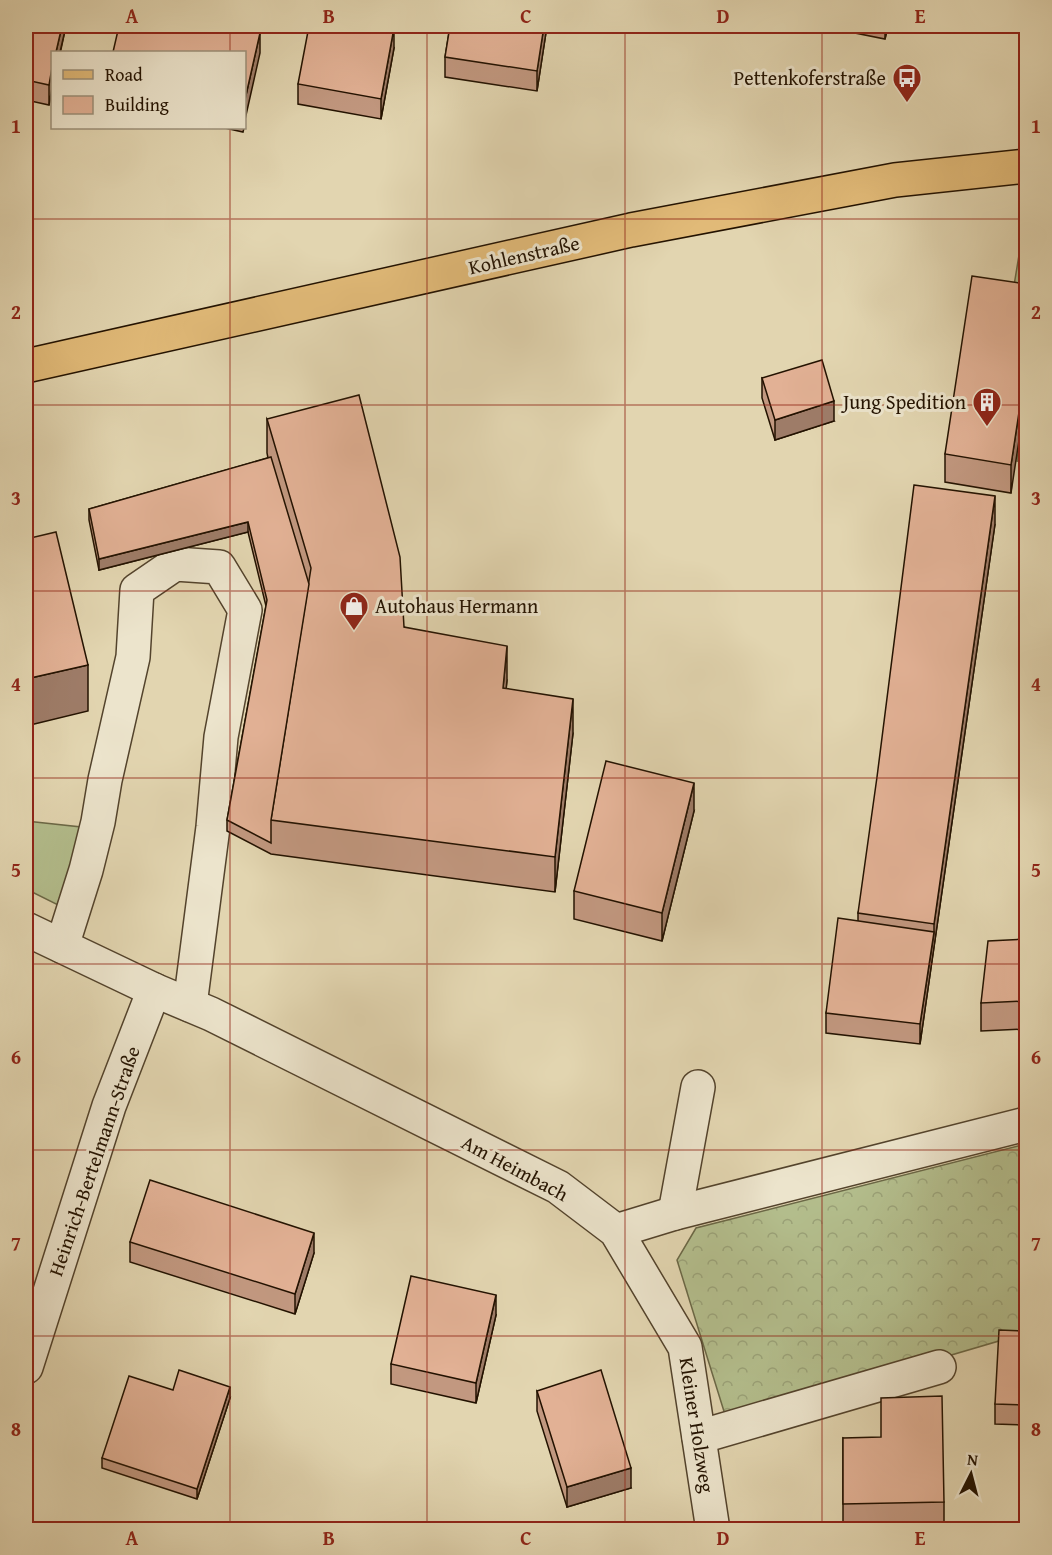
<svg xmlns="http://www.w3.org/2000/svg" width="1052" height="1555" viewBox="0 0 1052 1555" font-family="'Gentium Book Plus',serif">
<defs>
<pattern id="forest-crowns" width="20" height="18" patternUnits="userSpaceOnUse" patternTransform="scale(1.5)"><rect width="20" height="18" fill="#b3bd8c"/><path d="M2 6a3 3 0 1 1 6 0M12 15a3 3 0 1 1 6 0" fill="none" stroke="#9aa177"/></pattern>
</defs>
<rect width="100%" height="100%" fill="#e2d5b0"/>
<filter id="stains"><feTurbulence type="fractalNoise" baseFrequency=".00333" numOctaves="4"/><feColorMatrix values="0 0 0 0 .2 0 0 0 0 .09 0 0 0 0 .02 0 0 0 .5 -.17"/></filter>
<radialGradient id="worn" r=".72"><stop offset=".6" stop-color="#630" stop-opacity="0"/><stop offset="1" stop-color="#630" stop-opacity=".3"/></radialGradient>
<g fill="#b3bd8c" stroke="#6b6846" stroke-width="1.5">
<polygon points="1020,249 1026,249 1026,313 1010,310"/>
<polygon points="1026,396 1026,462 1017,461"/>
<polygon points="26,821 81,827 62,907 26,889"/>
</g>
<polygon fill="url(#forest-crowns)" stroke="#6b6846" stroke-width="1.5" points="1026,1144 1026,1333 727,1421 677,1260 696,1228"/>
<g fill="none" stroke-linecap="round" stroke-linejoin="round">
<g stroke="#53432c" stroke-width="36">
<g id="minor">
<polyline points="26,929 154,990 211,1014 558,1187 616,1231 685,1347 713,1530"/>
<polyline points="62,946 86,870 98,822 105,780 133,657 137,590 175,564 219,567 245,610 221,737 213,827 190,1005"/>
<polyline points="675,1213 698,1087"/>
<polyline points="616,1231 675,1213 1026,1124"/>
<polyline points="26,1367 109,1106 154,990"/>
<polyline points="699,1437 939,1367"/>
</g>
</g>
<g stroke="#231200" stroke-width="36">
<polyline id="major" points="26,366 631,230 895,180 1026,166"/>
</g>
<use href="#minor" stroke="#ece4cc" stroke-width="33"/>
<use href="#major" stroke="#e1ba78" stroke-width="33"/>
</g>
<g fill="#c29880" stroke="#231200" stroke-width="1.5">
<polygon points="26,26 66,26 49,105 26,100"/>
<polygon points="450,26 547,26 537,91 445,77 445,57"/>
<polygon points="820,26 888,26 885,39"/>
<polygon points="394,48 381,119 298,104 298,84"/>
<polygon points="225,128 244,128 243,132"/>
<polygon points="1026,284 1011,493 945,482 945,454"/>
<polygon points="762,378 834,421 775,440 762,398"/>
<polygon points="267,419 404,627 507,680 506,689 573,733 555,892 271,854 227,831 227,820 266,606 248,532 99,570 89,520 89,509 268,458 267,453"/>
<polygon points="995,524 920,1044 826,1033 826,1013 858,921 858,913"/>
<polygon points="694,811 662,941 574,919 574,891"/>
<polygon points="1026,939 1026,1029 981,1031 981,1003"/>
<polygon points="130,1242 314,1253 295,1314 130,1262"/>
<polygon points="496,1315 476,1403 391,1384 391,1364"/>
<polygon points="1026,1331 1026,1444 1023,1444 1023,1425 995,1424 995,1404"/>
<polygon points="537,1391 631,1488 567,1507 537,1411"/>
<polygon points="230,1398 197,1499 102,1468 102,1458"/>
<polygon points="843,1438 944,1502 944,1522 843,1523"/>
</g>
<g fill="#9e7c68" stroke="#231200" stroke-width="1.5">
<polygon points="62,26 66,26 60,52 56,52"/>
<polygon points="544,26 547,26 537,91 537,71"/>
<polygon points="885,26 888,26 885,39"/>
<polygon points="394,28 394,48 381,119 381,99"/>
<polygon points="260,33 260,53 244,124 244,104"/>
<polygon points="52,68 52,88 49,105 49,85"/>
<polygon points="1026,366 1026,394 1011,493 1011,465"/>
<polygon points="834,401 834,421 775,440 775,420"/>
<polygon points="995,496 995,524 920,1044 920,1024 934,933 934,924"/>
<polygon points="248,522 248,532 99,570 99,559"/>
<polygon points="507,646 507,680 503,723 503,688"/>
<polygon points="88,665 88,711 26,726 26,679"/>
<polygon points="573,699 573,733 555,892 555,857"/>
<polygon points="694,783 694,811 662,941 662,913"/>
<polygon points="314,1233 314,1253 295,1314 295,1294"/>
<polygon points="496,1295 496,1315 476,1403 476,1383"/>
<polygon points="230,1387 230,1398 197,1499 197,1489"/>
<polygon points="631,1468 631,1488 567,1507 567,1487"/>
</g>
<g fill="#e2b195" stroke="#231200" stroke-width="1.5">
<polygon points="26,26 62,26 56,52 52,52 52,68 49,85 26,80"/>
<polygon points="119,26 225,26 260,33 244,104 244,52 113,52"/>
<polygon points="309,26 378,26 394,28 381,99 298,84"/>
<polygon points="450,26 544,26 537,71 445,57"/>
<polygon points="972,276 1026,284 1026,366 1011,465 945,454"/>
<polygon points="822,360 834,401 775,420 762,378"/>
<polygon points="359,395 400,557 404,627 507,646 503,688 573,699 555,857 271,820 311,568 267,419"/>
<polygon points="271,457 309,584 271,820 271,843 227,820 267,600 248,522 99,559 89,509"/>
<polygon points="914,485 995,496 934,924 858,913 877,777"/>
<polygon points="56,532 88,665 26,679 26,539"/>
<polygon points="606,761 694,783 662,913 574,891"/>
<polygon points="838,918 934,932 920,1024 826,1013"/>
<polygon points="1026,939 1026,1001 981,1003 988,941"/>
<polygon points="150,1180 314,1233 295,1294 130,1242"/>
<polygon points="411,1276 496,1295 476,1383 391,1364"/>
<polygon points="999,1330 1026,1331 1026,1424 1023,1424 1024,1405 995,1404"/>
<polygon points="179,1370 230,1387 197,1489 102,1458 129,1376 173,1390"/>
<polygon points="601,1370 631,1468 567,1487 537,1391"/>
<polygon points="942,1396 944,1502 843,1504 843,1438 881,1437 881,1398"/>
</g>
<path fill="none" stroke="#8f2418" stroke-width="1.5" stroke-opacity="0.55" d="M230 26V52M427 26V1530M625 26V1530M822 26V1530M230 128V1530M26 219H1026M26 405H1026M26 591H1026M26 778H1026M26 964H1026M26 1150H1026M26 1336H1026"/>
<defs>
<g id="bus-pin" transform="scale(1.5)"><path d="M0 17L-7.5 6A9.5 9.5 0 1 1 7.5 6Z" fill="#8f2418" stroke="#ece4cc"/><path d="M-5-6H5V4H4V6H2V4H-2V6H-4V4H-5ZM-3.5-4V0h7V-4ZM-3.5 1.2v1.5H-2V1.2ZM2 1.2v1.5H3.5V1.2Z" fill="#fff"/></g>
<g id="building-pin" transform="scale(1.5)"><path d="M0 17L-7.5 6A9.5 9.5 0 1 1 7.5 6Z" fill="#8f2418" stroke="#ece4cc"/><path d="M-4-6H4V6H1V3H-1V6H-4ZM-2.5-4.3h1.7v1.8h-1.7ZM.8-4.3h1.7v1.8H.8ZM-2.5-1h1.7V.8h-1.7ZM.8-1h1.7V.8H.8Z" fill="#fff"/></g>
<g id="shop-pin" transform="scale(1.5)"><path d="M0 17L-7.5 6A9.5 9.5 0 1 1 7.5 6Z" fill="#8f2418" stroke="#ece4cc"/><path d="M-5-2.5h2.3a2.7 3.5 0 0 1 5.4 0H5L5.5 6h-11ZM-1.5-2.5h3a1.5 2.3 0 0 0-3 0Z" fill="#fff"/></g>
</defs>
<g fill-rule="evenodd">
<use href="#bus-pin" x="907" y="78"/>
<use href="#building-pin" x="987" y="402"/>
<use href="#shop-pin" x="354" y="606"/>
</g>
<g text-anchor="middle" stroke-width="6" stroke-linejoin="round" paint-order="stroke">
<g font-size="20" fill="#231200" stroke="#ece4cc" text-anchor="end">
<text x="886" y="85">Pettenkoferstraße</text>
<text x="966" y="409">Jung Spedition</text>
<text x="375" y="613" text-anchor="start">Autohaus Hermann</text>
</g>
<g font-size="20" fill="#231200" stroke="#ece4cc">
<text transform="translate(524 255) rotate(-13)" y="7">Kohlenstraße</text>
<text transform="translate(94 1161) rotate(-71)" y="7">Heinrich-Bertelmann-Straße</text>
<text transform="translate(515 1168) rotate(28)" y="7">Am Heimbach</text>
<text transform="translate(697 1425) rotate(81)" y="7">Kleiner Holzweg</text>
</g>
</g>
<rect width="1052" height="1555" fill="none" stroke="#e2d5b0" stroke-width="66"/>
<rect x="51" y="51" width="195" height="78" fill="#ece4cc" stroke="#9c907a" stroke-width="1.5"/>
<rect x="63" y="70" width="30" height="9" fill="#e1ba78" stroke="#9c907a" stroke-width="1.5"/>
<text x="105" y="81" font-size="18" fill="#231200">Road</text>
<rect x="63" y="96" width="30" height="18" fill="#e2b195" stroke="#9c907a" stroke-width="1.5"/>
<text x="105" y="111" font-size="18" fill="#231200">Building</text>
<g transform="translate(971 1474) rotate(6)" stroke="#ece4cc" stroke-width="4.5" paint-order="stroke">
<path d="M0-4.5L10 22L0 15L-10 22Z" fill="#231200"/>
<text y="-9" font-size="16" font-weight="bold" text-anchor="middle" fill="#231200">N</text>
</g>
<rect x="33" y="33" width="986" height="1489" fill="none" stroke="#8f2418" stroke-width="2"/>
<g font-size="20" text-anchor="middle" font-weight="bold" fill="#8f2418">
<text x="132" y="23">A</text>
<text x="329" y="23">B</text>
<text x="526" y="23">C</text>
<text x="723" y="23">D</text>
<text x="920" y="23">E</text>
<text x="16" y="133">1</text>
<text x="1036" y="133">1</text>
<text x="16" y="319">2</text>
<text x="1036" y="319">2</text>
<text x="16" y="505">3</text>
<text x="1036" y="505">3</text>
<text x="16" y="691">4</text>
<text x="1036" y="691">4</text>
<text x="16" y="877">5</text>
<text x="1036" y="877">5</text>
<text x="16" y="1064">6</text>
<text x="1036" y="1064">6</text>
<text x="16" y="1250">7</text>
<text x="1036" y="1250">7</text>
<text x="16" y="1436">8</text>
<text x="1036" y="1436">8</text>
<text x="132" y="1545">A</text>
<text x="329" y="1545">B</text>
<text x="526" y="1545">C</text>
<text x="723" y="1545">D</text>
<text x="920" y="1545">E</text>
</g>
<rect width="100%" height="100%" filter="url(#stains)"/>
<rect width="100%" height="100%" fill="url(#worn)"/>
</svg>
